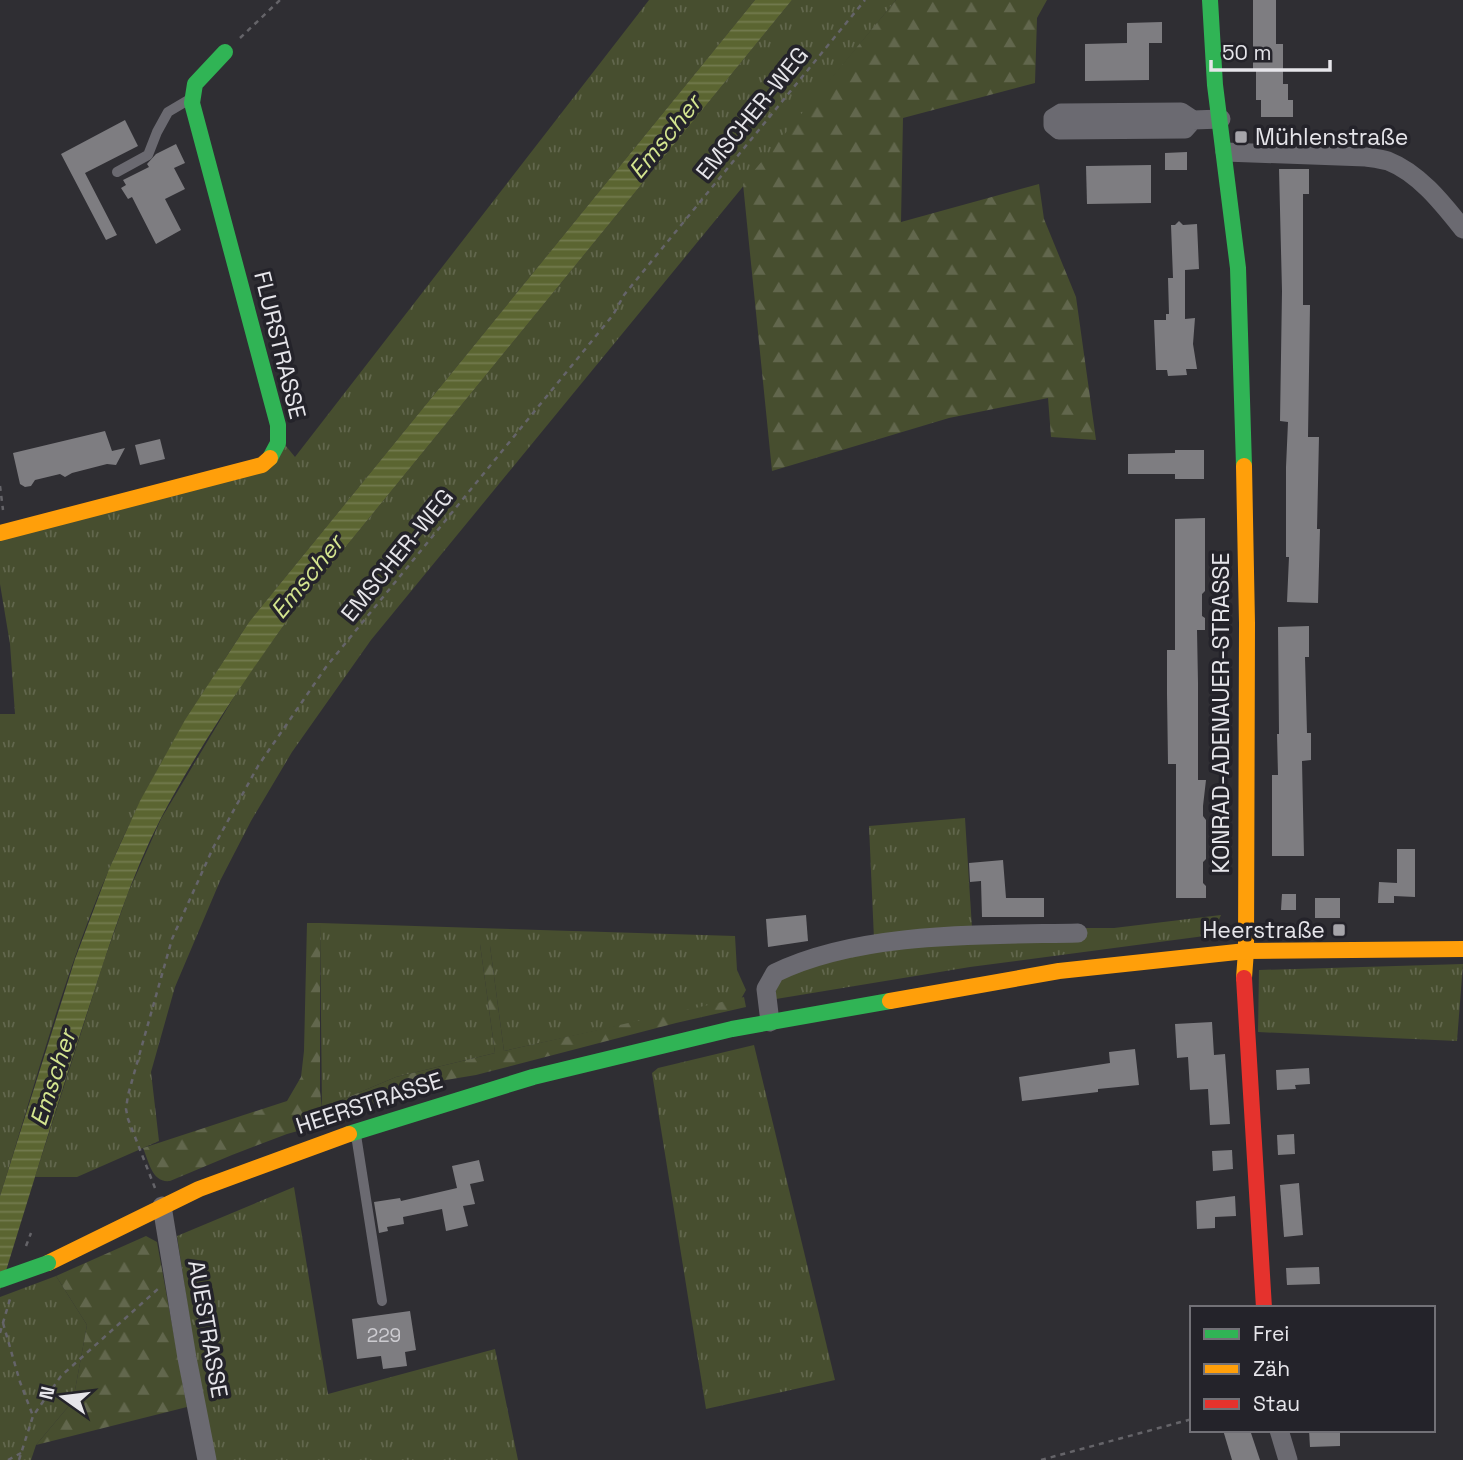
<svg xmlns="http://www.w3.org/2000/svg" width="1463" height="1460" viewBox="0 0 1463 1460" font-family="'Space Grotesk',sans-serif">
<defs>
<pattern id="grass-tufts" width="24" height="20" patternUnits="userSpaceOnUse" patternTransform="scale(1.75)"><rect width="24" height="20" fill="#474e2f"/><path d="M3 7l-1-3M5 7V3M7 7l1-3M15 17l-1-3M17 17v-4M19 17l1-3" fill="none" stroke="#62674d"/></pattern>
<pattern id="forest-firs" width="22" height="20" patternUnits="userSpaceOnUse" patternTransform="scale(1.75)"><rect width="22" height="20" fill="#474e2f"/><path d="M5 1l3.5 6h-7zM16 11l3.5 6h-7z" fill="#62674d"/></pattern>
<pattern id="water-rules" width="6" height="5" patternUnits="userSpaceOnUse" patternTransform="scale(1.75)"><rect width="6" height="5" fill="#5b6531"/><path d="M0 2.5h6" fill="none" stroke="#737b4f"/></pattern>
</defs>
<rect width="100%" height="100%" fill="#2f2e33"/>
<g fill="url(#grass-tufts)">
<path d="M649 0H755L249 622C197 701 147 780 110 867 64 973 35 1086 0 1196V714H15L10 644 0 584V538L263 467 281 440 295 457Z"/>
<polygon points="792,0 896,0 371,640 292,752 251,821 220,881 175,987 151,1072 159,1141 77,1177 35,1177 104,961 128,893 161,819 243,682 299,604"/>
<polygon points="965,818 972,928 874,939 869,826"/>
<polygon points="1221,915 1212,935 970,967 776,999 776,986 783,975 852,954 1085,928 1114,928"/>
<polygon points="320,923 735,936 737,970 746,990 741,999 504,1051 490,946 480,944 495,1053 396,1077 322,1108"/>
<polygon points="1463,964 1457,1041 1258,1032 1259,970"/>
<polygon points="754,1045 835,1380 706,1409 652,1073 658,1068"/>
<polygon points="294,1187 328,1394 495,1349 518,1460 211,1460 177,1236"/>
<polygon points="56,1276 87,1325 73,1401 36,1445 31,1460 0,1460 0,1297"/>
</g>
<g fill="url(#forest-firs)">
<polygon points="896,0 1047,0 1037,18 1035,83 903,118 901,222 1039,184 1044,219 1076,297 1096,440 1051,437 1048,398 949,418 772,471 743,184"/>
<path d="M307 923H320V1091L322 1108 396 1077 495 1053 480 944 482 942H488L490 946 504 1051 744 997 746 1007 676 1023 476 1075 416 1085 330 1122 287 1134 232 1155 170 1181C152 1183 149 1162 143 1148L287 1101 301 1077 304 1051Z"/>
<polygon points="146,1236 157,1242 187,1407 36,1445 73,1401 87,1325 56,1276"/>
</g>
<path fill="url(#water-rules)" d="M755 0H792L299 604C249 673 201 743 161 818 131 876 111 940 91 1001 59 1097 30 1194 0 1290V1196L75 959 109 869 140 801 185 720 249 622Z"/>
<g fill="#7e7d81">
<polygon points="1253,0 1276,0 1276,44 1283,44 1283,84 1288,84 1288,100 1293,100 1293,117 1261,117 1261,100 1256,100 1256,69 1253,69"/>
<polygon points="1162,22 1162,43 1149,43 1149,80 1085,81 1085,44 1127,43 1127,23"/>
<polygon points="125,120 138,146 85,173 117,235 106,240 61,154"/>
<polygon points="176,144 185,163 174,168 185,189 165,199 181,230 156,244 132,197 128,199 121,188 126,185 123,180 149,167 147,164 156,154"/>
<polygon points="1187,152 1187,170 1165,170 1165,153"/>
<polygon points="1151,165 1151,203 1087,204 1086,166"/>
<polygon points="1279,169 1309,169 1309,194 1303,194 1303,305 1310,305 1308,437 1319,437 1317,529 1320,529 1318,603 1287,602 1289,557 1286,557 1286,467 1288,422 1280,421 1282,291"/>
<polygon points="1179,221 1183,225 1197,224 1199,269 1185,270 1185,319 1195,318 1193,344 1197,369 1186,369 1187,375 1168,376 1167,370 1156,370 1154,320 1166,320 1166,314 1169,314 1168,278 1173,278 1171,225 1175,225"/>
<polygon points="105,431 112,451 125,448 116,465 107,464 72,473 65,477 60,474 35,480 31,486 25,487 20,484 13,453"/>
<polygon points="160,439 165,459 140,465 135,445"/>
<polygon points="1175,450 1204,450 1204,479 1175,479 1175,474 1128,474 1128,454 1175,453"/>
<polygon points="1205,518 1205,591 1202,594 1202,616 1205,618 1205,630 1197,630 1198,683 1198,780 1206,780 1203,806 1203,816 1206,820 1206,859 1203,862 1203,883 1206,886 1206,898 1176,898 1176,764 1168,764 1167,694 1167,650 1175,650 1175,519"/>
<polygon points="1309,626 1309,657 1305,657 1307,733 1311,733 1311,760 1302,761 1304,856 1272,856 1272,775 1278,775 1277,734 1279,734 1278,627"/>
<polygon points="1397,849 1415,849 1415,897 1394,896 1394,903 1378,903 1379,882 1397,883"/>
<polygon points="1003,860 1006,898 1044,898 1044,917 982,917 981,881 970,882 969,863"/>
<polygon points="1282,894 1296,894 1296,910 1281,910"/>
<rect x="1315" y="898" width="25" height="20"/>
<polygon points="806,915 808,941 768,947 766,919"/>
<polygon points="1212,1022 1214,1055 1225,1054 1230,1124 1210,1125 1208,1089 1190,1090 1188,1057 1177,1058 1175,1024"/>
<polygon points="1135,1049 1139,1085 1098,1089 1098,1092 1022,1101 1019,1077 1110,1063 1109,1052"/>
<polygon points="1309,1068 1310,1084 1295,1085 1296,1089 1277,1090 1276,1070"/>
<polygon points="1294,1134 1295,1154 1278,1155 1277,1135"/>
<polygon points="1232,1150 1233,1169 1213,1171 1212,1151"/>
<polygon points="479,1160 484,1181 470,1184 475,1204 463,1206 468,1226 446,1231 442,1209 403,1217 404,1224 387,1227 388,1231 379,1233 374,1202 400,1198 401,1201 457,1188 452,1166"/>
<polygon points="1299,1183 1303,1235 1284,1237 1280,1185"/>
<polygon points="1235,1196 1236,1216 1215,1217 1215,1228 1197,1229 1196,1201"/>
<polygon points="1319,1267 1320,1284 1287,1285 1286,1268"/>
<polygon points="410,1311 416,1350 405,1352 407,1366 383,1369 381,1356 357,1359 352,1319"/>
<polygon points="1223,1430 1250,1430 1260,1460 1232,1460"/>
<polygon points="1309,1430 1340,1430 1340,1446 1310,1447"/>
</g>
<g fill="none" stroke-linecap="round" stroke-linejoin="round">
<g stroke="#656469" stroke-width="2.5" stroke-dasharray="5 5" stroke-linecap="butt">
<polyline points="240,38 280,0"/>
<polyline points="0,486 3,510"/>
<polyline points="155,1188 128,1119 126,1109 128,1095 172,939 213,848 258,766 326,667 613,315 624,295 865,0"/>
<polyline points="26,1246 31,1233"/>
<polyline points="3,1323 20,1382 33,1416"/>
<polyline points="0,1333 10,1299"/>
<polyline points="8,1460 21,1453"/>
<polyline points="19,1460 33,1416 61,1376 159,1288"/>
<polyline points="1041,1460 1192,1419"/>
</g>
<g stroke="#6b6a71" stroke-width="10">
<polyline points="117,172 148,155 157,132 168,112 190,99"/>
<polyline points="356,1135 382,1301"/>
</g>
<g stroke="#6b6a71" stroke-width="19">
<polyline points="1193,120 1185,129 1059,130 1053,125 1053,118 1061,113 1181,112 1193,120 1221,119"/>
<path d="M1225 152 1366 157C1373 158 1382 159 1388 161 1419 173 1443 204 1463 229"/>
<path d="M770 1022 766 989 775 973C861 931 984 935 1078 933"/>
<polyline points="162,1206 187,1358 207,1460"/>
<polyline points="1279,1430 1288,1460"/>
</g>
<g stroke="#30b455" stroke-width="16">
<polyline points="1210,0 1215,85 1238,268 1244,466"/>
<polyline points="225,52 195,84 192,103 278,425 278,443 270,458"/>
<polyline points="349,1134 533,1077 732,1029 890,1001"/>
</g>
<g stroke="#ff9f0a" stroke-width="16">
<polyline points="0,533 262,465 270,458"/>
<polyline points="1244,978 1246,951 1247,623 1244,466"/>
<polyline points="890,1001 1059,971 1246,951 1463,949"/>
<polyline points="48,1263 199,1189 349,1134"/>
</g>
<polyline stroke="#e5322d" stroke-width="16" points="1244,978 1264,1308"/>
<polyline stroke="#30b455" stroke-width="16" points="0,1280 48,1263"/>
</g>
<g fill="#a6a5aa" stroke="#24232a" stroke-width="2.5">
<rect x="1234" y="130" width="14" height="14" rx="3.5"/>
<rect x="1332" y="923" width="14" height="14" rx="3.5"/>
</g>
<g text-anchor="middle" stroke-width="7" stroke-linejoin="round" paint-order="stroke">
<g font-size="19" fill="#cccbd0">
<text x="384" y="1342">229</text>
</g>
<g font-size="23" fill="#e6e5ea" stroke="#24232a">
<text transform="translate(752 113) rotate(-51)" y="8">EMSCHER-WEG</text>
<text transform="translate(280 345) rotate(76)" y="8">FLURSTRASSE</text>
<text transform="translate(397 555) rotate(-51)" y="8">EMSCHER-WEG</text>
<text transform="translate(1221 713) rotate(-90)" y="8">KONRAD-ADENAUER-STRASSE</text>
<text transform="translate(369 1103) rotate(-18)" y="8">HEERSTRASSE</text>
<text transform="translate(208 1329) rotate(80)" y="8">AUESTRASSE</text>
</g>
<g font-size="23" fill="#e6e5ea" stroke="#24232a" text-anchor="start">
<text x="1255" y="145">Mühlenstraße</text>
<text x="1325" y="938" text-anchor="end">Heerstraße</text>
</g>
<g font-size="24" font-style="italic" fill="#d4e58f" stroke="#24232a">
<text transform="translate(665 137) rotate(-51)" y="8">Emscher</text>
<text transform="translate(307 577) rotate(-51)" y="8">Emscher</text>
<text transform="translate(53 1078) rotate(-72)" y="8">Emscher</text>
</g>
</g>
<rect x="1190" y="1306" width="245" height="126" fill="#24232a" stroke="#727177" stroke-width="2"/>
<rect x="1204" y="1329" width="35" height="10" fill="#30b455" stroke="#727177" stroke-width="2"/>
<text x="1253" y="1341" font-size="21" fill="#e6e5ea">Frei</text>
<rect x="1204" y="1364" width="35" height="10" fill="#ff9f0a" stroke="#727177" stroke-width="2"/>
<text x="1253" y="1376" font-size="21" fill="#e6e5ea">Zäh</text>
<rect x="1204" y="1399" width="35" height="10" fill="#e5322d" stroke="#727177" stroke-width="2"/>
<text x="1253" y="1411" font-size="21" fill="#e6e5ea">Stau</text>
<g transform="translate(63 1397) rotate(284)" stroke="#24232a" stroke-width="5" paint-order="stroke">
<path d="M0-5L12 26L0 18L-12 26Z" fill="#e6e5ea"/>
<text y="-10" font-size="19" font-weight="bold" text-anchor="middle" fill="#e6e5ea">N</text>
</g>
<path d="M1211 60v10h119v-10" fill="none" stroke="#e6e5ea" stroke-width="3.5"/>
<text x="1222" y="60" font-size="21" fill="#e6e5ea" stroke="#24232a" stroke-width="5" paint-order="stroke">50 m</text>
</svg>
